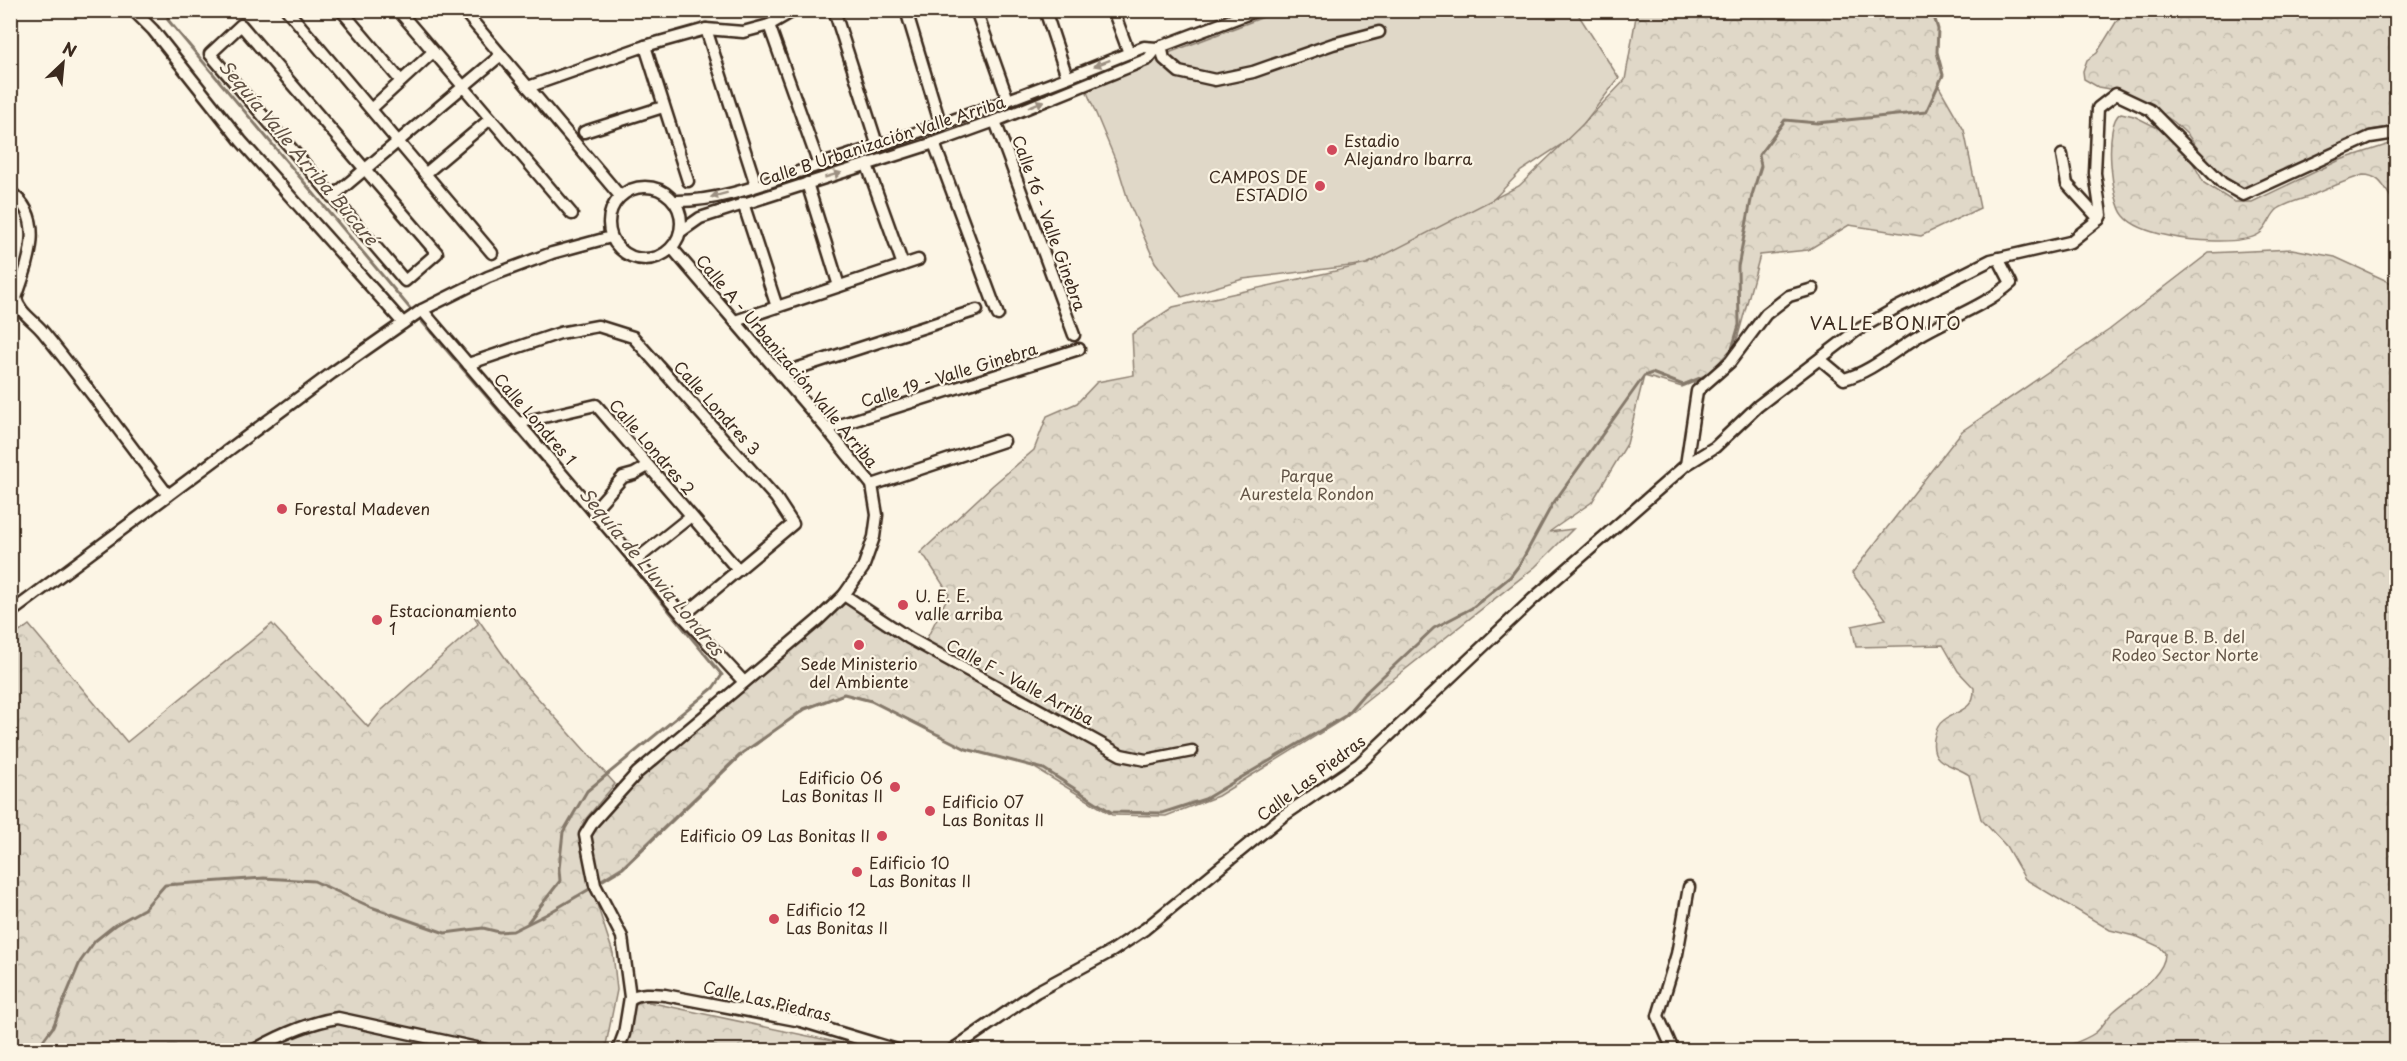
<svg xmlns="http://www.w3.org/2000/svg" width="2407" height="1061" viewBox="0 0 2407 1061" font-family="'Playpen Sans',sans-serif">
<defs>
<pattern id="forest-crowns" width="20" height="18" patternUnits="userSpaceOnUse" patternTransform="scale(1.5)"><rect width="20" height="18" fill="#e0d8c8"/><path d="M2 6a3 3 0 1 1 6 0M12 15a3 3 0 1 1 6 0" fill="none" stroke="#c1baab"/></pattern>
</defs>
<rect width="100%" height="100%" fill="#fcf5e5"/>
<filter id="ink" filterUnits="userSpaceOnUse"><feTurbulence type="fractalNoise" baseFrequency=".0167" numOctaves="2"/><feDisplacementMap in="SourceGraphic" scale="12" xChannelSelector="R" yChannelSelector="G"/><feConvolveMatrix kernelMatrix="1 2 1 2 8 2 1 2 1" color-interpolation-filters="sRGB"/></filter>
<g filter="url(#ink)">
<polygon fill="#e0d8c8" stroke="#8e8173" stroke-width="1.5" points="1282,10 1576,11 1619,78 1573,137 1521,171 1484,209 1367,264 1243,279 1182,297 1155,262 1129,203 1117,164 1084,85"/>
<g fill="url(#forest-crowns)" stroke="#8e8173" stroke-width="1.5">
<polygon points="1637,11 1931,11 1938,29 1937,52 1943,75 1938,85 1964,130 1980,208 1921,236 1849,225 1808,250 1760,255 1734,351 1712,375 1682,387 1644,376 1627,444 1592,502 1549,532 1573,529 1535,567 1340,721 1218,796 1166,816 1112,815 1030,765 966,749 871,700 844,694 804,708 756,745 742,752 623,866 597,882 587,835 617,797 845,600 923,646 949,594 926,558 920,553 993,485 1034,450 1047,416 1077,403 1097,382 1134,375 1132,334 1173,307 1367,264 1519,186 1583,124 1625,80"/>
<polygon points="2125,11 2396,11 2392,18 2396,37 2396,126 2370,130 2305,165 2260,184 2236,190 2222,183 2188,135 2174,122 2135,96 2121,91 2098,87 2084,79 2083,71 2087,60 2097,53 2121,14"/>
<path d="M2121 113 2134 116 2168 133 2187 152 2204 183 2234 202H2252L2340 160 2396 142V204C2385 192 2383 175 2363 175 2345 181 2326 189 2308 197 2299 200 2287 203 2278 209 2270 215 2268 228 2259 234 2242 245 2189 241 2169 236 2154 233 2134 228 2124 216 2111 202 2103 122 2121 113Z"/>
<path d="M2292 249 2335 257 2396 285V1050H2056C2068 1045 2084 1041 2095 1033 2102 1028 2107 1018 2113 1012 2128 998 2166 976 2165 953L2160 947 2138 937 2110 930 2025 879 2006 846 1981 819 1969 775C1961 769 1945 765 1939 759 1929 750 1934 727 1944 720 1958 710 1975 710 1974 688L1958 671 1943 645 1856 647 1852 626 1886 619 1852 573 1962 431 2109 330 2209 253Z"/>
<polygon points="471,609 518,676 615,784 584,821 579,833 590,883 613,953 617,990 605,1050 282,1050 267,1043 254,1050 11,1050 10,639 29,625 127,742 272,624 368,727 382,710 478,624"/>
<polygon points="634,999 874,1050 620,1050"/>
</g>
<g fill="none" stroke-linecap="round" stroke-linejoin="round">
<g stroke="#85796b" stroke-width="3">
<polyline points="168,10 168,20 413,312"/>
<polyline points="418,317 618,549 722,675 713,688 587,791 563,832 559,869 560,881 528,922"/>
<polyline points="1716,367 1732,349 1739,325 1738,267 1752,195 1761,166 1759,155 1785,120 1817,123 1926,112 1943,75 1937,52 1938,29 1932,10"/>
<polyline points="598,883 623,868 744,752 805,709 844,694 871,701 966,749 1044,769 1111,812 1162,813 1205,799 1345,716 1363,695 1434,628 1472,608 1510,577 1520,564 1552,505 1644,376 1652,373 1683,385 1710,374"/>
<polyline points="36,1050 53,1027 80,962 95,941 115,925 144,909 165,885 264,878 314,881 371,907 445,933 483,928 499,932 513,931 547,914 593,887"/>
</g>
<g stroke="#3b2a1e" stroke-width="15">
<g id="minor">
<polyline points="133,10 153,30 241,141 403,323"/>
<polyline points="287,10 492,253"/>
<polyline points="341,10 401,81"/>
<polyline points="398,10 572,214"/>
<polyline points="463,10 620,196"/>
<polyline points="834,10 878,147"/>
<polyline points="906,10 941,126"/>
<polyline points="976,10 1008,100"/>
<polyline points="1045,10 1067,77"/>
<polyline points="1113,10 1129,53"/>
<polygon points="241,25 437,253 405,281 210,54"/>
<polyline points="769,25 819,165"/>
<polyline points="706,29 756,185"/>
<polyline points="645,46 688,181"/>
<polyline points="1161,46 1164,59 1179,72 1215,80 1253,72 1333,44 1379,32"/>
<polyline points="528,87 645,46 706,29 743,32 769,25 795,10"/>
<polyline points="371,109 433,52"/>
<polyline points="995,121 1074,335"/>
<polyline points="584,132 663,107"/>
<polyline points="934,143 998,315"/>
<polyline points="2062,155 2067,184 2099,219"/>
<polyline points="867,165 903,265"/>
<polyline points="425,174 489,120"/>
<polyline points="807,183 839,286"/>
<circle cx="645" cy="223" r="36"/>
<path d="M10 192C47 218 28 263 16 298 19 313 35 321 44 333 87 386 127 441 168 495"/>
<polyline points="332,197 501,55"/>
<path d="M675 201C723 202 773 180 819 165 929 130 1037 91 1144 47L1157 48 1258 10"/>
<polyline points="743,203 777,307"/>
<polyline points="2099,219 2101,215 2095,173 2098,108 2116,94 2150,110 2222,183 2243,195 2370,137 2396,133"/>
<polyline points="680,232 700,218 934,143 995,121 1148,59 1157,48"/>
<polyline points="422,310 683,616 744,682"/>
<polyline points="735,321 918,260"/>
<path d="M1820 359 1844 379C1871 372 1895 350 1919 336 1949 318 1985 306 2011 283L1998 258"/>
<polyline points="468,364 560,333 598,326 633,337 776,498 793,524 683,616"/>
<polyline points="780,374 977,310"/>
<polyline points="518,423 596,405 738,570"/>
<polyline points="827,429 1079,349"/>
<polyline points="1686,465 1697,391 1730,362 1766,314 1789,296 1813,289"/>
<polyline points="872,485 1004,441"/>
<polyline points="593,511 623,477 634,474 648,466"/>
<polyline points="636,560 691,516"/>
<polyline points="844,595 909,638 1121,755 1146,760 1192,751"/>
<polyline points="10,613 332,373 422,310 488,277 552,253 611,237"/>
<path d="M630 999C640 992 654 994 665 995L801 1021 897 1050"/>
<path d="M254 1050C279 1036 310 1022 338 1018L486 1050"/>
<polyline points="618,1050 624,1034 630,997 622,937 595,885 585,835 593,822 637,773 818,620 844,595 863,568 874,537 877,515 872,485 827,429 672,248"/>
<polyline points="952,1050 1036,992 1112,951 1145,929 1283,816 1359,764 1533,599 1686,465 1715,447 1758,406 1856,331 1896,308 1991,260 2070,242 2099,219"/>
<polyline points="1673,1050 1658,1016 1677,954 1689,887"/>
</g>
</g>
<use href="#minor" stroke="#fcf5e5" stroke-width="10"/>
</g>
<defs><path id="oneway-solid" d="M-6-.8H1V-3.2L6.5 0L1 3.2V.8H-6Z" transform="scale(1.5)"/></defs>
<g fill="#9c9082">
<use href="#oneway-solid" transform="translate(1102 63) rotate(159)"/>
<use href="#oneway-solid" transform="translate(1036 104) rotate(-22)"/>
<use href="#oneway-solid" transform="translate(833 175) rotate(-16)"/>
<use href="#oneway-solid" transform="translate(719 195) rotate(165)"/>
</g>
</g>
<g fill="#d1495b" stroke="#fcf5e5" stroke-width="2">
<circle cx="1332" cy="150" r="6"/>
<circle cx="1320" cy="186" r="6"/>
<circle cx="282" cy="509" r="6"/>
<circle cx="903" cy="605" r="6"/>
<circle cx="377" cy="620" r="6"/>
<circle cx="859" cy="645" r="6"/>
<circle cx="895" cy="787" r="6"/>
<circle cx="930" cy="811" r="6"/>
<circle cx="882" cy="836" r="6"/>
<circle cx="857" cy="872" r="6"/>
<circle cx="774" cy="919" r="6"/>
</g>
<g text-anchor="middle" stroke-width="4.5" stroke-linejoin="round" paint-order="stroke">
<g font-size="16" fill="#3b2a1e" stroke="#fcf5e5">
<text transform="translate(882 141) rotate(-18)" y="6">Calle B Urbanización Valle Arriba</text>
<text transform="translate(1049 223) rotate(70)" y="6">Calle 16 - Valle Ginebra</text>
<text transform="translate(787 361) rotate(50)" y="6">Calle A - Urbanización Valle Arriba</text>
<text transform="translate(949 375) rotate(-17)" y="6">Calle 19 - Valle Ginebra</text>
<text transform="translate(717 408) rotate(48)" y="6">Calle Londres 3</text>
<text transform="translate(535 419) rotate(49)" y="6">Calle Londres 1</text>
<text transform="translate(652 447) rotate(49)" y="6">Calle Londres 2</text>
<text transform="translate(1020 682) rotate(28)" y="6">Calle F - Valle Arriba</text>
<text transform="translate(1311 778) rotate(-37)" y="6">Calle Las Piedras</text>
<text transform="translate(767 1001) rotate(13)" y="6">Calle Las Piedras</text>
</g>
<g font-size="16" fill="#3b2a1e" stroke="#fcf5e5" text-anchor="start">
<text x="1344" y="147">Estadio<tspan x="1344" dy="18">Alejandro Ibarra</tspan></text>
<text x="1308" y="183" text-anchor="end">CAMPOS DE<tspan x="1308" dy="18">ESTADIO</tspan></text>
<text x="294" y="515">Forestal Madeven</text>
<text x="915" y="602">U. E. E.<tspan x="915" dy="18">valle arriba</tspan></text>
<text x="389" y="617">Estacionamiento<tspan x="389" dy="18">1</tspan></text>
<text x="859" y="670" text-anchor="middle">Sede Ministerio<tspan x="859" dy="18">del Ambiente</tspan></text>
<text x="883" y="784" text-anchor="end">Edificio 06<tspan x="883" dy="18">Las Bonitas II</tspan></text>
<text x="942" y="808">Edificio 07<tspan x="942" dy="18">Las Bonitas II</tspan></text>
<text x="870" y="842" text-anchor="end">Edificio 09 Las Bonitas II</text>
<text x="869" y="869">Edificio 10<tspan x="869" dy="18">Las Bonitas II</tspan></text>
<text x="786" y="916">Edificio 12<tspan x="786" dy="18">Las Bonitas II</tspan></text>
</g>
<g font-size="16" fill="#645648" stroke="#fcf5e5">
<text x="1307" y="482">Parque<tspan x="1307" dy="18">Aurestela Rondon</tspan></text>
<text x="2185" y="643">Parque B. B. del<tspan x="2185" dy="18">Rodeo Sector Norte</tspan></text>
</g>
<g font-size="18" font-style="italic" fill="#605144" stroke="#fcf5e5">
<text transform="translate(298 153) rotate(50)" y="6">Sequía Valle Arriba Bucaré</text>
<text transform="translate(651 572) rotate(50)" y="6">Sequía de Lluvia Londres</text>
</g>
<g font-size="18" letter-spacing="1.5" fill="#3b2a1e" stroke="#fcf5e5">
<text x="1886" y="330">VALLE BONITO</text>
</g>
</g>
<rect width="2407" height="1061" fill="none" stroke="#fcf5e5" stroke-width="36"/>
<rect x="18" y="18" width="2371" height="1025" fill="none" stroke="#3b2a1e" stroke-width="2" filter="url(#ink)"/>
<g transform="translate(63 63) rotate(26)" stroke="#fcf5e5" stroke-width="4.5" paint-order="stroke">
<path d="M0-4.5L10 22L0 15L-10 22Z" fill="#3b2a1e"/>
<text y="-9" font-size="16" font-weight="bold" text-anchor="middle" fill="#3b2a1e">N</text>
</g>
</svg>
